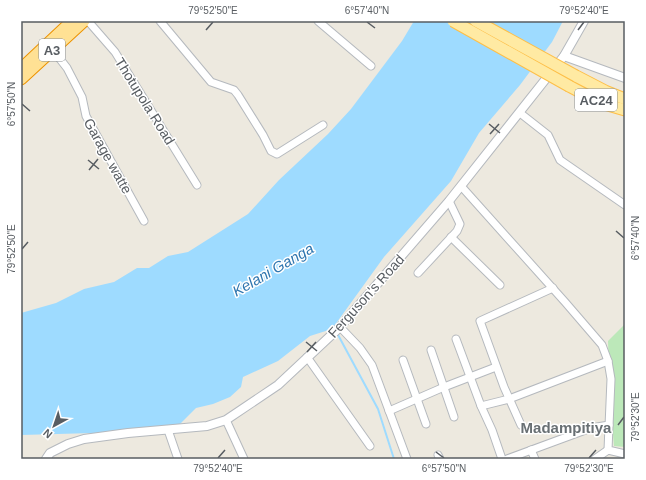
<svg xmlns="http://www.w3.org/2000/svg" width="646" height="480" viewBox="0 0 646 480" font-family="Helvetica,sans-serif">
<rect width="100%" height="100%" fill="#ede9df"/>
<polygon fill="#bce8b9" points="625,324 625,447 614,446 610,399 608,341"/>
<polygon fill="#9edbff" points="414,21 563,21 552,42 520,85 479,133 451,181 384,257 332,329 310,336 278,361 243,377 241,387 230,397 213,404 196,408 180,424 130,432 21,435 21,313 56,303 84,289 114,282 137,268 149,268 168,256 188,252 248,214 279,180 328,134 351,109 402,41"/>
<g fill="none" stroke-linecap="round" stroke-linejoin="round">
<polyline stroke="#9edbff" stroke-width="2" points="337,333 378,409 394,459"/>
<g stroke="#b5b9be" stroke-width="9">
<g id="minor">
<polyline points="88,21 115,52 197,185"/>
<polyline points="160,21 211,82 234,90 238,95 263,135 271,151 277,154 323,125"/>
<polyline points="318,21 371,66"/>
<polyline points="53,50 67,68 82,97 86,116 144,221"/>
<polyline points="520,113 548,135 560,160 625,205"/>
<polyline points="461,186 565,302 602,345 608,361 611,379 608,450 625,454"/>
<polyline points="451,237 500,285"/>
<polyline points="418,273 457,231 460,224 449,201"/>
<polyline points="340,327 360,348 372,365 407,459"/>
<polyline points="456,339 481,406 492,430 502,459"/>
<polyline points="431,350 454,417"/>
<polyline points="307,357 370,446"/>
<polyline points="403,360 426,424"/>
<polyline points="481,406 509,399 608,361"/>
<polyline points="389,411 444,387 496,367"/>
<polyline points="226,420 244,459"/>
<polyline points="521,425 504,387 480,321 553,288"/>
<polyline points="168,430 178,459"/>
<polyline points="531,450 535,459"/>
<polyline points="438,455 440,459"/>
<polyline points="507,459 591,428 609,425"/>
<polyline points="595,459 608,450"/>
</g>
</g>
<g stroke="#b5b9be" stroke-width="10">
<g id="tertiary">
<polyline points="564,56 625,78"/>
<polyline points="46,459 50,453 68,444 84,439 128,433 207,426 226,420 278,385 340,327 449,201 564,56 584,21"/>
</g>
</g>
<g stroke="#febf48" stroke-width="13">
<g id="primary">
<polyline points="576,76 605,91 625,99"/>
<polyline points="569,86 601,103 625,110"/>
</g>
</g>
<g stroke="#ed9300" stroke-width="13">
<g id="trunk">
<polyline points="23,67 72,21"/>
<polyline points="21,79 84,21"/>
</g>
</g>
<use href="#minor" stroke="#fff" stroke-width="7"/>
<use href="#tertiary" stroke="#fff" stroke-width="8"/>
<use href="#primary" stroke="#ffeaa3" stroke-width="11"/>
<use href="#trunk" stroke="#ffe194" stroke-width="11"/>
<g stroke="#febf48" stroke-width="13" stroke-linecap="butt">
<g id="primary-bridge">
<polyline points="453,21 569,86"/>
<polyline points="476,21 576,76"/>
</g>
</g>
<use href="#primary-bridge" stroke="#ffeaa3" stroke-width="11"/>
</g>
<path fill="none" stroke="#585d62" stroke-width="1.5" d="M367 22 375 28M206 30 213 22M578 30 584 22M22 104 30 111M489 124 500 133M490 134 499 124M88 160 99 169M89 170 98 159M616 231 624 238M22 249 28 242M306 342 317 351M307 352 316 342M618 425 624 417M436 452 444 458M218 458 225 450M589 458 596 450"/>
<g text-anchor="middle" stroke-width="3" stroke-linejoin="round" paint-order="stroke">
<g fill="#fff" stroke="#8a8e91" stroke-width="1">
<rect x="39" y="39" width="26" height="22" rx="3"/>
<rect x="575" y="89" width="42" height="22" rx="3"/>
</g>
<g font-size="13" font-weight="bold" fill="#585d62">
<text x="52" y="55">A3</text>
<text x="596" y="105">AC24</text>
</g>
<g font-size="14" fill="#585d62" stroke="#fff">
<text transform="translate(145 101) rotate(58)" y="5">Thotupola Road</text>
<text transform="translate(108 156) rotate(61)" y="5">Garage watte</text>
<text transform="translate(366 296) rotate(-48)" y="5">Ferguson's Road</text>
</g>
<g font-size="15" font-style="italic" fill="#3077b0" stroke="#fff">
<text transform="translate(273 270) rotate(-30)" y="5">Kelani Ganga</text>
</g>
<g font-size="15" font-weight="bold" fill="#697074" stroke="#fff">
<text x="566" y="433">Madampitiya</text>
</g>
</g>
<rect width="646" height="480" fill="none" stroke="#ffffff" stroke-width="44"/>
<g transform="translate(54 426) rotate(220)" stroke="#ffffff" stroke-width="3" paint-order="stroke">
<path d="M0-3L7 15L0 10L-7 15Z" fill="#585d62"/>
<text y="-6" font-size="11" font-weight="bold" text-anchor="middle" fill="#585d62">N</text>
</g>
<rect x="22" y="22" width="602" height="436" fill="none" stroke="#585d62" stroke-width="1.5"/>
<g font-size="10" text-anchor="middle" fill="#585d62">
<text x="213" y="14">79°52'50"E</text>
<text x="367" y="14">6°57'40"N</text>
<text x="584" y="14">79°52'40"E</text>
<text transform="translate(11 104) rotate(-90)" y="4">6°57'50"N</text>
<text transform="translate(635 238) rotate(-90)" y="4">6°57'40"N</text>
<text transform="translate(11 249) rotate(-90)" y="4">79°52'50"E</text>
<text transform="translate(635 417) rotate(-90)" y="4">79°52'30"E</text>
<text x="218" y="472">79°52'40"E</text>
<text x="444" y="472">6°57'50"N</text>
<text x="589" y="472">79°52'30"E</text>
</g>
</svg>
